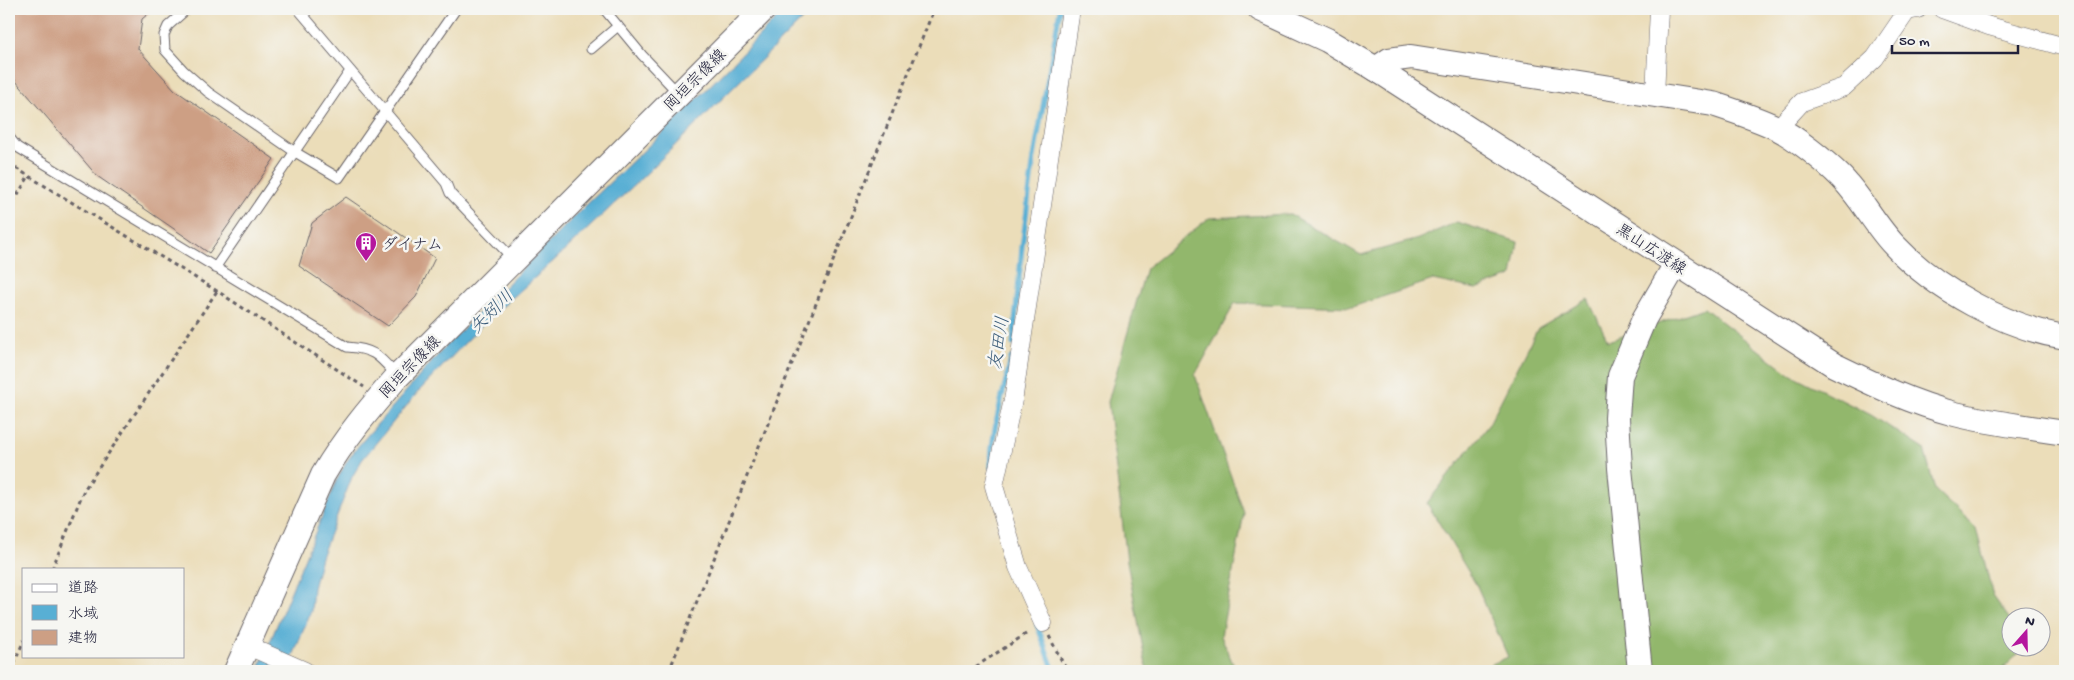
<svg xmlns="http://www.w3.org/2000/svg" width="2074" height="680" viewBox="0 0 2074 680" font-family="'Gochi Hand','Klee One',sans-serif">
<rect width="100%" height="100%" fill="#f6f6f2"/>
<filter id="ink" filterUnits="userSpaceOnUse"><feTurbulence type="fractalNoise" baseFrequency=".02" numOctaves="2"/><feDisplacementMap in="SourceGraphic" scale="10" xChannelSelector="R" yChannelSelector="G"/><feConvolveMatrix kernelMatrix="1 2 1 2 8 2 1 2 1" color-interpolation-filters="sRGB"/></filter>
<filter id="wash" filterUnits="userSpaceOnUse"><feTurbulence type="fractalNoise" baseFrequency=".0096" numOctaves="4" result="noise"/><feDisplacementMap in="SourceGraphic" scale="20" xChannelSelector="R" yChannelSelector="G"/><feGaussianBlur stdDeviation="1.12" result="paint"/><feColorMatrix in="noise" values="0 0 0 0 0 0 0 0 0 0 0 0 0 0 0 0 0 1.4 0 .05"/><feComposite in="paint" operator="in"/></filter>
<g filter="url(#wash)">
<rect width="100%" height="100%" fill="#ebddb9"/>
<g fill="#92b76c" stroke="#5a6c54">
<polygon points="1290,214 1361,255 1418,239 1457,222 1518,242 1512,276 1476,289 1433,280 1352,307 1235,303 1195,375 1244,513 1221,636 1236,671 1147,671 1127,561 1108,402 1146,268 1209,218"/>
<polygon points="1588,299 1608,341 1704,308 1790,374 1871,415 1924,449 1935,490 1976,528 1993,596 2011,621 2012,648 2025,648 2000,671 1476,671 1508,657 1477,586 1427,503 1489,424 1538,328"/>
</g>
<polygon fill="#58afd4" stroke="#3d6888" points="786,9 813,9 648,172 558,257 484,323 418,392 362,460 352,477 321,557 313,588 311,611 287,671 258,671 337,480 347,461 359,445 444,348 581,210 683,113"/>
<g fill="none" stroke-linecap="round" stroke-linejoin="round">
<g stroke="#58afd4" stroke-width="5">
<polyline points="1013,344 1022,247 1034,157 1060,9"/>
<path d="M991 467C991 430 1004 394 1011 358"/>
<polyline points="1037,625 1054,671"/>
</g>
</g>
<g id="blocks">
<g fill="#cd9f84">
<polygon points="9,9 154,9 142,19 138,49 175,90 274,159 209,253 97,176 9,73"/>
<polygon points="346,197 435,258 416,297 388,326 299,266 312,223"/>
</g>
</g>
</g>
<g filter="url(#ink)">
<use href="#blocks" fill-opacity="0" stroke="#686367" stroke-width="1"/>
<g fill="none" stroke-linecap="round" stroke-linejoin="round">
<g stroke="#686367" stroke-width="11">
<g id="lane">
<polyline points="187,9 168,26 164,35 165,50 184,71 208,92 295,152 339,178 456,9"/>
<polyline points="298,9 446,183 450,193 514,260"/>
<polyline points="604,9 642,55 679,94"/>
<polyline points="591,49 618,26"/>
<path d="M9 137 17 147 347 347C375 349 379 356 397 376"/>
<polyline points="215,268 350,71"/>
</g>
</g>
<g stroke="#686367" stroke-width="19">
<g id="street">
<polyline points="1942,9 1989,26 2065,47"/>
<polyline points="1655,96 1659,9"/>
<polyline points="1778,128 1802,102 1844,87 1875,58 1907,11 1918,9"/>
<polyline points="1043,623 1018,567 994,486 1014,395 1071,9"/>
<polyline points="246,645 305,671"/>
</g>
</g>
<g stroke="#686367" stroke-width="26">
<g id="secondary">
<path d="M1260 9 1327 40 1376 69 1834 365C1873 384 1912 403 1955 414 1991 423 2028 427 2065 433"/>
<path d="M1376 69 1389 60 1411 57 1713 104C1734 111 1756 118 1777 128 1795 137 1825 161 1840 176 1861 197 1874 224 1894 245 1935 289 2006 328 2065 337"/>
<path d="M236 671 323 475C344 439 370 408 397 377L764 9"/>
<polyline points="1640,671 1620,468 1617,418 1620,376 1644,319 1676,264"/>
</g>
</g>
<g stroke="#686367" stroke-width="3" stroke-dasharray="4 4" stroke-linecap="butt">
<polyline points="9,164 217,291 364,387"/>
<polyline points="9,209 29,176"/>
<polyline points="52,569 84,490 217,291"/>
<polyline points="1049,636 1067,671"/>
<polyline points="11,671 24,640"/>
<polyline points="669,671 934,9"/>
<polyline points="969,671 1029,632"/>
</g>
<use href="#lane" stroke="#fff" stroke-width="9"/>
<use href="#street" stroke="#fff" stroke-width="18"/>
<use href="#secondary" stroke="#fff" stroke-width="24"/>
</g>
</g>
<defs>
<g id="building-pin" transform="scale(1.125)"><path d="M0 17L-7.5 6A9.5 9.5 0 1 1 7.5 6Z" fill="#b5179e" stroke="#f6f6f2"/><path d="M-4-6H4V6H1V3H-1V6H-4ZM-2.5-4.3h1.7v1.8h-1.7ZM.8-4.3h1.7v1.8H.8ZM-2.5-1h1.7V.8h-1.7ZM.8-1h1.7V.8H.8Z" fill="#fff"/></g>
</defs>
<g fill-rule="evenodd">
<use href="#building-pin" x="366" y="243"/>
</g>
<g text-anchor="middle" stroke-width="5" stroke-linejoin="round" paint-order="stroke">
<g font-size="16" fill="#22223b" stroke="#f6f6f2">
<text transform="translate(694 79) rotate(-45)" y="6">岡垣宗像線</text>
<text transform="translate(1652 248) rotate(33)" y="6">黒山広渡線</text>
<text transform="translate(409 366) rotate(-46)" y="6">岡垣宗像線</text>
</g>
<g font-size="16" fill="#22223b" stroke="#f6f6f2" text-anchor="start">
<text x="382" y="249">ダイナム</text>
</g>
<g font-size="18" font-style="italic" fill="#385a78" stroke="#f6f6f2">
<text transform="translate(491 311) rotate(-45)" y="6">矢矧川</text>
<text transform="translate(998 343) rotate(-81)" y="6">友田川</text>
</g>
</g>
<rect width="2074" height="680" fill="none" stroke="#f6f6f2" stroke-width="30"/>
<rect x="22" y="568" width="162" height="90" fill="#f6f6f2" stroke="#a1a1a9"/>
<rect x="32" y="584" width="25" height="8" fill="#ffffff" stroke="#a1a1a9"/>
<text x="68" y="592" font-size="15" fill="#22223b">道路</text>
<rect x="32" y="605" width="25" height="15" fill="#58afd4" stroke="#a1a1a9"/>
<text x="68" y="618" font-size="15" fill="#22223b">水域</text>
<rect x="32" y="630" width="25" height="15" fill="#cd9f84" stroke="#a1a1a9"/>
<text x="68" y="642" font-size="15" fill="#22223b">建物</text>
<g transform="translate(2026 632) rotate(20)"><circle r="24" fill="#f6f6f2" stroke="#a1a1a9"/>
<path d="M0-4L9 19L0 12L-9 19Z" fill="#b5179e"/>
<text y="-8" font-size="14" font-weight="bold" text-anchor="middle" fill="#22223b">N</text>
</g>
<path d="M1892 45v8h126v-8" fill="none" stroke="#22223b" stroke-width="2.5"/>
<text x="1899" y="45" font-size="15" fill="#22223b" stroke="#f6f6f2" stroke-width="4" paint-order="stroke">50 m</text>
</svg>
